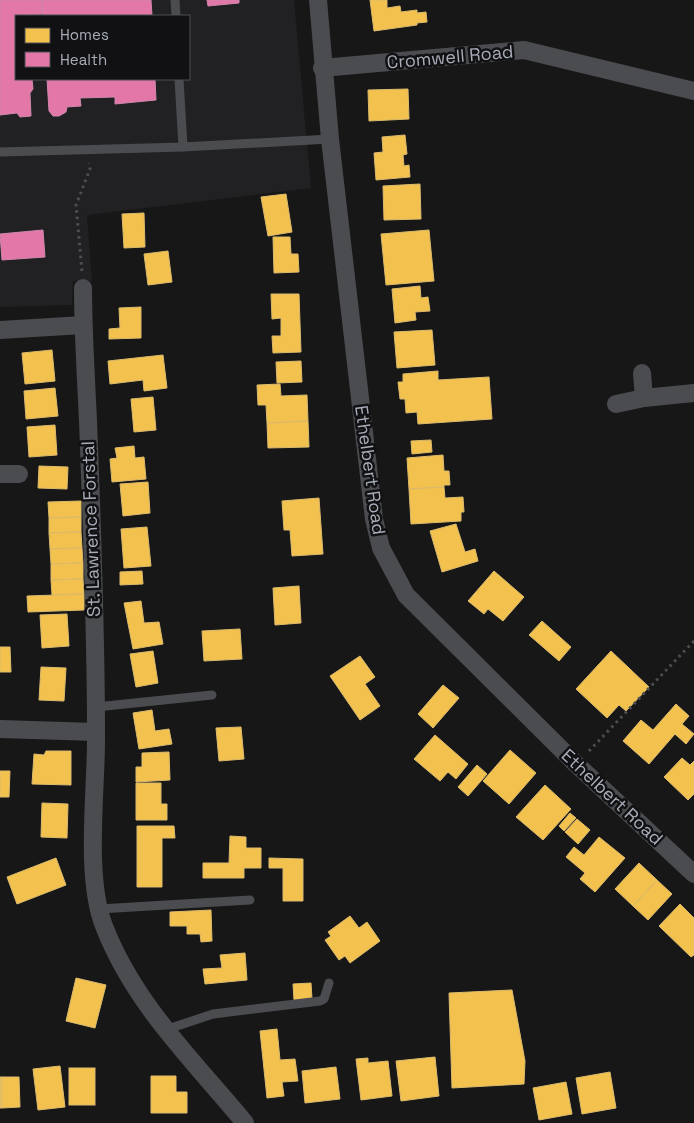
<svg xmlns="http://www.w3.org/2000/svg" width="694" height="1123" viewBox="0 0 694 1123" font-family="'Space Grotesk',sans-serif">
<rect width="100%" height="100%" fill="#171717"/>
<path fill="#212123" fill-rule="evenodd" d="M0 0H294L311 188 87 215 92 281H73L72 305 0 307ZM16 16H189V79H16Z"/>
<g fill="#f2c14e" stroke="#dcbb6e">
<polygon points="370,0 387,0 387,8 400,6 401,12 417,10 417,13 426,12 427,22 417,23 417,25 374,31"/>
<polygon points="408,89 409,119 369,121 368,90"/>
<polygon points="405,135 407,154 403,155 404,166 409,165 410,177 376,180 374,153 383,152 382,137"/>
<polygon points="420,184 421,219 384,220 383,186"/>
<polygon points="286,194 292,232 268,236 261,197"/>
<polygon points="144,213 145,247 124,248 122,214"/>
<polygon points="429,230 434,281 386,285 381,234"/>
<polygon points="273,237 290,237 291,254 298,254 299,272 274,273"/>
<polygon points="168,251 172,282 148,285 144,254"/>
<polygon points="420,286 421,298 428,297 430,311 415,312 416,320 395,323 392,289"/>
<polygon points="271,294 299,294 301,352 273,353 272,336 281,336 281,318 272,319"/>
<polygon points="141,307 141,338 109,339 109,329 120,328 119,308"/>
<polygon points="432,330 435,365 397,368 394,332"/>
<polygon points="52,350 55,381 25,384 22,353"/>
<polygon points="163,355 167,388 144,391 143,380 110,384 108,361"/>
<polygon points="301,361 302,382 277,383 276,362"/>
<polygon points="438,371 438,380 489,377 492,419 418,424 417,412 406,413 405,399 400,399 398,382 403,382 403,374"/>
<polygon points="280,384 281,396 307,395 308,421 267,423 266,405 258,405 257,385"/>
<polygon points="55,388 58,416 26,419 24,391"/>
<polygon points="153,397 156,430 134,432 131,399"/>
<polygon points="308,421 309,447 268,448 267,423"/>
<polygon points="55,425 57,455 29,457 27,427"/>
<polygon points="431,440 432,452 412,454 411,441"/>
<polygon points="134,446 135,458 144,457 146,479 112,482 110,459 117,458 115,448"/>
<polygon points="443,455 444,471 449,471 450,485 444,485 444,487 409,489 407,458"/>
<polygon points="39,466 68,467 67,489 38,488"/>
<polygon points="148,482 150,513 123,516 120,484"/>
<polygon points="444,487 445,498 463,497 464,512 461,512 461,521 411,524 409,489"/>
<polygon points="319,498 323,554 292,556 290,530 284,530 282,501"/>
<polygon points="81,501 81,517 49,518 48,502"/>
<polygon points="81,517 81,532 49,533 49,518"/>
<polygon points="456,524 465,552 475,549 478,561 442,572 430,531"/>
<polygon points="147,527 151,566 124,568 121,529"/>
<polygon points="81,532 82,548 50,549 49,533"/>
<polygon points="82,548 83,563 51,564 50,549"/>
<polygon points="83,563 83,579 51,580 51,564"/>
<polygon points="142,571 143,584 120,585 120,572"/>
<polygon points="494,571 524,597 503,621 488,609 484,614 468,601"/>
<polygon points="83,579 84,594 52,595 51,580"/>
<polygon points="299,586 301,623 275,625 273,588"/>
<polygon points="84,594 84,610 28,612 27,596"/>
<polygon points="141,601 144,623 159,622 163,644 133,649 124,603"/>
<polygon points="67,614 69,646 42,648 40,615"/>
<polygon points="542,621 571,647 559,661 529,635"/>
<polygon points="240,629 242,659 204,661 202,631"/>
<polygon points="0,647 10,647 11,672 0,672"/>
<polygon points="153,651 158,683 136,687 130,654"/>
<polygon points="611,651 649,687 626,711 619,705 607,718 576,689"/>
<polygon points="360,656 375,677 365,684 380,706 360,720 330,676"/>
<polygon points="41,667 66,668 64,701 39,700"/>
<polygon points="443,685 459,698 433,728 418,714"/>
<polygon points="676,704 689,716 682,724 694,734 686,744 675,734 649,764 623,741 641,720 653,730"/>
<polygon points="152,710 155,731 169,729 172,744 139,749 133,713"/>
<polygon points="241,727 244,759 219,761 216,728"/>
<polygon points="435,735 468,764 456,779 448,772 440,781 414,759"/>
<polygon points="510,750 536,773 509,804 483,781"/>
<polygon points="46,751 71,751 71,785 32,784 34,754 44,755"/>
<polygon points="169,752 170,780 136,782 136,767 142,767 142,753"/>
<polygon points="682,758 690,765 694,761 694,794 688,800 664,777"/>
<polygon points="477,765 487,774 468,796 458,787"/>
<polygon points="0,771 10,771 9,797 0,797"/>
<polygon points="136,783 161,783 161,804 167,804 167,820 136,820"/>
<polygon points="545,785 571,809 543,840 516,817"/>
<polygon points="42,803 68,804 67,838 41,837"/>
<polygon points="570,813 576,818 564,831 559,826"/>
<polygon points="577,819 590,830 578,844 565,832"/>
<polygon points="137,826 174,826 175,838 162,838 162,887 137,887"/>
<polygon points="230,836 246,837 246,848 261,848 261,868 244,868 244,878 203,878 203,863 229,863"/>
<polygon points="599,837 625,858 595,892 580,879 585,873 566,857 574,847 584,855"/>
<polygon points="56,858 66,885 17,904 7,877"/>
<polygon points="269,858 303,859 303,901 283,901 283,868 269,868"/>
<polygon points="639,863 657,880 633,906 615,889"/>
<polygon points="657,880 672,894 648,920 633,906"/>
<polygon points="680,904 694,918 694,955 691,957 659,926"/>
<polygon points="211,910 212,941 201,942 200,934 187,934 187,926 170,926 170,912"/>
<polygon points="350,916 359,928 367,922 380,941 350,963 345,956 339,960 325,940 331,936 328,932"/>
<polygon points="245,953 247,980 205,984 203,969 222,968 220,955"/>
<polygon points="76,978 106,985 95,1028 66,1021"/>
<polygon points="311,983 312,999 294,1000 293,984"/>
<polygon points="512,990 525,1061 524,1084 452,1088 449,993"/>
<polygon points="277,1029 280,1060 295,1059 298,1081 282,1082 284,1096 267,1098 260,1031"/>
<polygon points="435,1057 439,1096 401,1101 396,1061"/>
<polygon points="368,1058 368,1063 388,1061 392,1096 361,1100 356,1059"/>
<polygon points="60,1066 65,1107 38,1110 33,1069"/>
<polygon points="336,1067 340,1099 305,1103 302,1071"/>
<rect x="69" y="1068" width="26" height="37"/>
<polygon points="610,1072 616,1108 582,1114 576,1078"/>
<polygon points="151,1076 176,1076 176,1092 187,1092 187,1113 151,1113"/>
<rect x="0" y="1077" width="2" height="31"/>
<polygon points="2,1077 19,1077 20,1107 2,1108"/>
<polygon points="566,1082 572,1114 539,1120 533,1088"/>
</g>
<g fill="#e377a8" stroke="#d187ad">
<polygon points="0,0 42,0 43,14 16,16 16,79 32,79 33,89 30,93 31,116 20,117 17,113 0,115"/>
<polygon points="42,0 151,0 152,16 43,16"/>
<polygon points="207,0 239,0 239,3 208,6"/>
<polygon points="47,79 155,79 156,100 115,104 115,97 80,98 81,106 67,107 66,112 59,116 53,116 49,111"/>
<polygon points="43,230 45,257 2,260 0,234"/>
</g>
<g fill="none" stroke-linecap="round" stroke-linejoin="round">
<g stroke="#4d4e52" stroke-width="3" stroke-dasharray="2.5 4" stroke-linecap="butt">
<polyline points="82,271 76,205 90,169 89,163"/>
<polyline points="589,751 694,641"/>
</g>
<g stroke="#4b4c50" stroke-width="9">
<polyline points="175,0 176,16"/>
<polyline points="179,79 183,147"/>
<polyline points="0,152 183,147 330,139"/>
<polyline points="96,707 212,695"/>
<polyline points="99,909 250,900"/>
<polyline points="165,1030 213,1014 320,1001 324,999 329,983"/>
</g>
<g stroke="#4b4c50" stroke-width="18">
<polyline points="318,0 330,139 374,519 381,548 406,595 576,764 694,874"/>
<polyline points="322,68 524,50 694,91"/>
<path d="M83 288C83 332 86 376 88 421 92 524 96 628 96 732 97 787 84 875 104 926 134 1004 193 1060 245 1123"/>
<polyline points="0,330 83,325"/>
<polyline points="642,373 644,398"/>
<polyline points="616,404 644,398 694,393"/>
<polyline points="0,474 19,474"/>
<polyline points="0,729 96,732"/>
</g>
</g>
<g text-anchor="middle" stroke-width="5" stroke-linejoin="round" paint-order="stroke">
<g font-size="18" fill="#a8adb8" stroke="#111113">
<text transform="translate(450 57) rotate(-5)" y="6">Cromwell Road</text>
<text transform="translate(370 470) rotate(82)" y="6">Ethelbert Road</text>
<text transform="translate(91 529) rotate(-92)" y="6">St. Lawrence Forstal</text>
<text transform="translate(612 797) rotate(43)" y="6">Ethelbert Road</text>
</g>
</g>
<rect x="15" y="15" width="175" height="65" fill="#111113" stroke="#4d4f55"/>
<rect x="25" y="28" width="25" height="15" fill="#f2c14e" stroke="#4d4f55"/>
<text x="60" y="40" font-size="15" fill="#a8adb8">Homes</text>
<rect x="25" y="52" width="25" height="15" fill="#e377a8" stroke="#4d4f55"/>
<text x="60" y="65" font-size="15" fill="#a8adb8">Health</text>
</svg>
